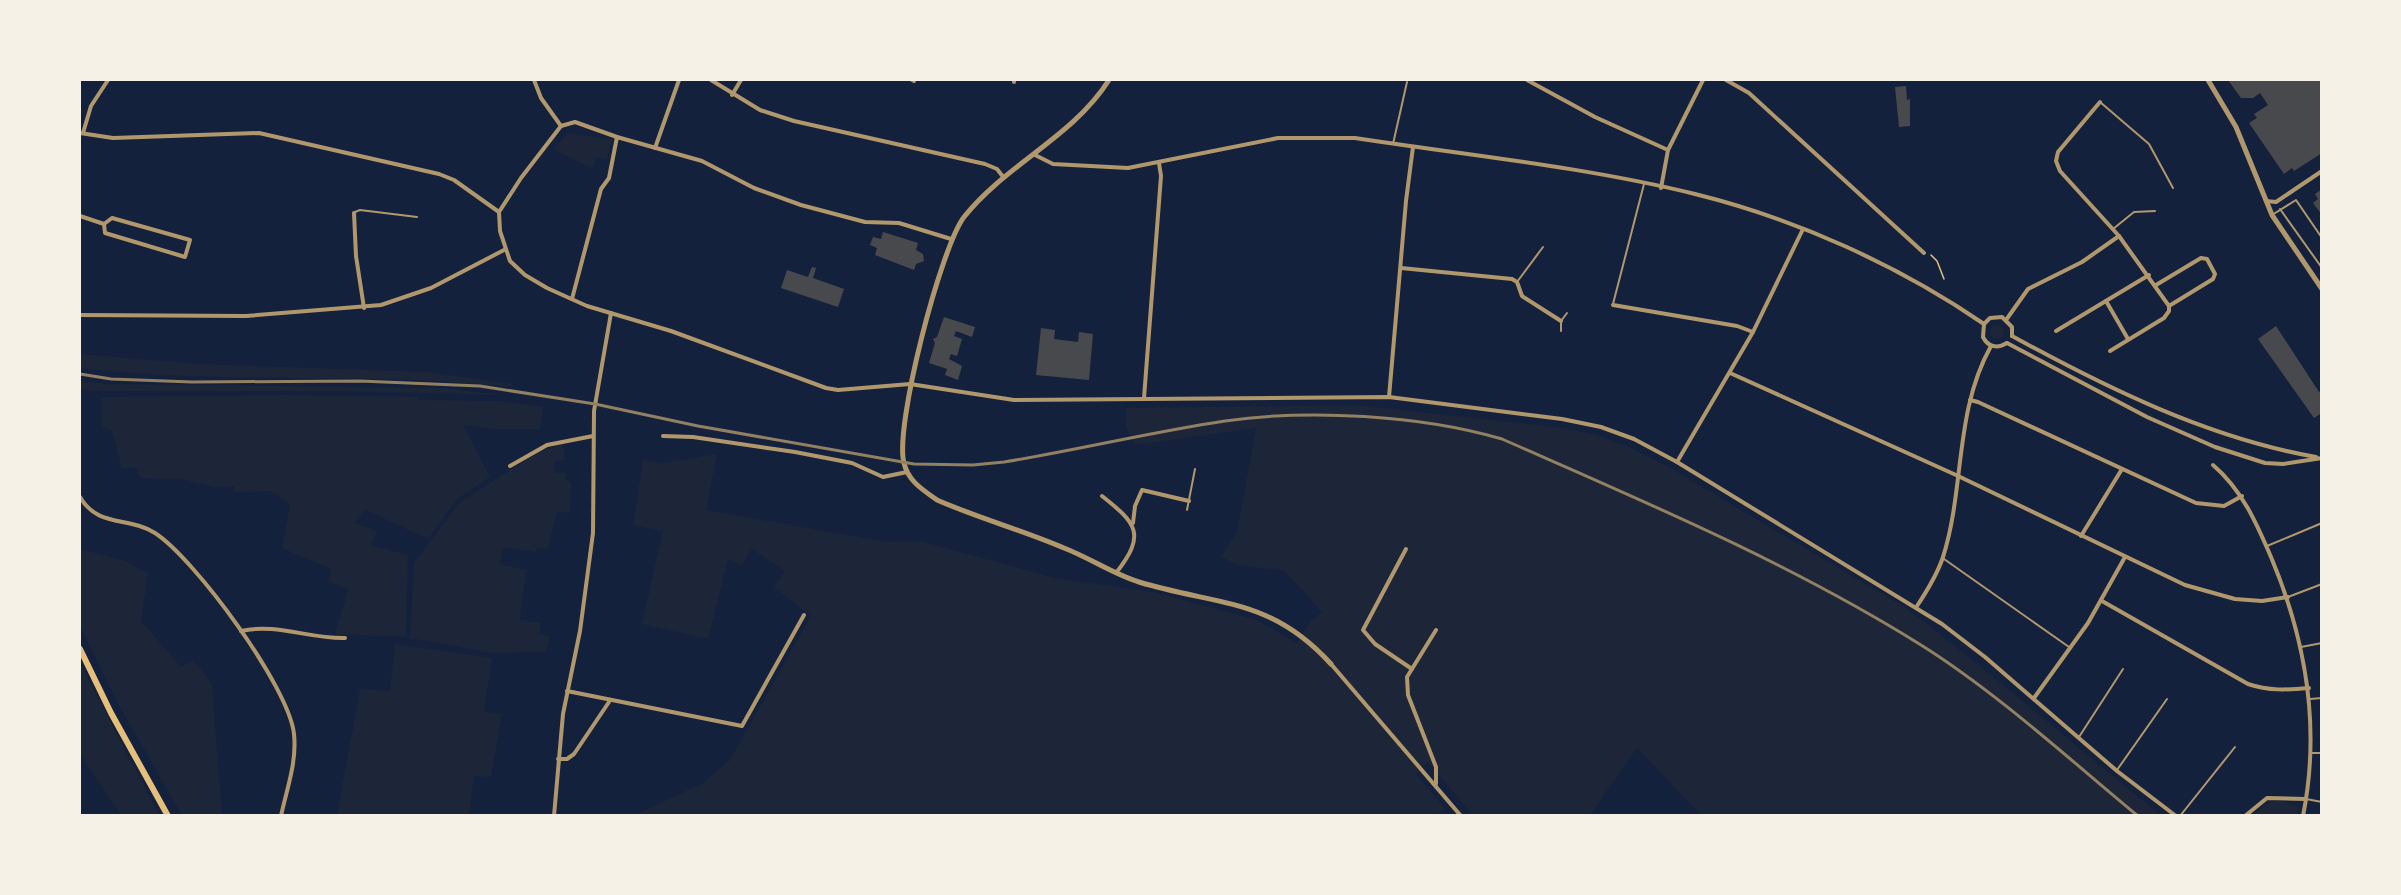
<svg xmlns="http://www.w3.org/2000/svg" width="2401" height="895" viewBox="0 0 2401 895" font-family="Manrope,sans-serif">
<rect width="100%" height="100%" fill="#14213d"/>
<g fill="#1d2539">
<polygon points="568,133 612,140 607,159 597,157 592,169 553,149"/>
<circle cx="1997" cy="332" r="7"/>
<path d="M80 354 198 364 427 372 513 384 512 387C368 371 223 385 80 368Z"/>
<polygon points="80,381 111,384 444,388 503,395 334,391 98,391 80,389"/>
<polygon points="286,395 418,397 419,400 500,401 543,407 540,429 494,429 463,425 490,477 457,499 428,539 366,510 355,523 377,531 371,545 408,555 406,637 335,634 350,584 348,589 328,581 331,569 282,548 290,504 270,491 234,492 234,486 214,487 182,479 143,478 138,475 137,467 122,469 112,430 101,427 101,397"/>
<polygon points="1357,405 1556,427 1598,435 1631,448 1672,469 1906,608 1974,661 2160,815 1701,815 1637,748 1590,815 1473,815 1428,762 1416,774 1445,809 1437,815 635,815 703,783 730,760 811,616 774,587 785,571 752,549 741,566 728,559 708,639 642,624 663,531 633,525 643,460 662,463 717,454 706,510 886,542 920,541 1055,578 1153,592 1257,620 1297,643 1310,622 1322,612 1285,571 1238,565 1221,557 1237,533 1256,428 1136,445 1126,428 1126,408"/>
<polygon points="563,444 565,459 554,462 555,473 566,473 565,480 571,482 570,512 557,513 547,549 537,548 536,552 503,547 500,564 526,570 520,620 541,623 539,634 550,636 546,652 493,653 410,638 414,563 460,502 540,451"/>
<polygon points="80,549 125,561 148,573 141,621 181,667 193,660 212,684 222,815 182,815 120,707 80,626"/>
<polygon points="395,644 492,658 484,712 502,714 491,777 474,776 469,815 337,815 360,689 390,691"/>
<polygon points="80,663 159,815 121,815 80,754"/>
<polygon points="2278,800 2298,806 2297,815 2251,816 2270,802"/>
</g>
<g fill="#48494c">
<polygon points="2228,80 2322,80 2322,153 2294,171 2292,168 2284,174 2249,123 2257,118 2254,114 2268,105 2260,93 2253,98 2241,98"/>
<polygon points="1906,86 1907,100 1910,99 1910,126 1899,127 1895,87"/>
<polygon points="2322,189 2322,215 2313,203 2318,199 2315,194"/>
<polygon points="883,232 918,243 916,250 923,254 924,261 916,264 914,270 875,255 877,248 870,245 873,237 881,239"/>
<polygon points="812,267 816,268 813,278 844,289 838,307 781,288 787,270 808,277"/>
<polygon points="944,317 975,327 972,337 956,331 954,336 962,339 957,356 951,354 949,359 962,366 958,380 945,375 947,369 929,363 935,343 933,339 937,337"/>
<polygon points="2276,326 2319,392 2322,390 2322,413 2314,418 2258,339"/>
<polygon points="1041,328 1055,330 1054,339 1078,342 1079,332 1093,334 1089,380 1036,375"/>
</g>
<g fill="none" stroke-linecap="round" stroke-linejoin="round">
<polyline stroke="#e5c07b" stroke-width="1.5" points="1931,255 1937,261 1944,279"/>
<g stroke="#b1986c" stroke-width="2">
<polyline points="2100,102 2149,144 2173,188"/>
<polyline points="1393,144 1407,82"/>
<polyline points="2280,209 2322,268"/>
<polyline points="355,212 360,210 417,217"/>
<polyline points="2272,215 2296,200 2322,238"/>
<polyline points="2113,229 2134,212 2155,211"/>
<polyline points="1517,282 1543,247"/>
<polyline points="1613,304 1644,184"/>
<polyline points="1561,331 1561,321 1567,313"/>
<polyline points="1187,510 1195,469"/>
<polyline points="2267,546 2322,523"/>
<polyline points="1944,559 2069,647"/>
<polyline points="2288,597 2322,584"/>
<polyline points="2301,647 2322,643"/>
<polyline points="2310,699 2322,698"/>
<polyline points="2079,737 2123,669"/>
<polyline points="2311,753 2322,753"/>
<polyline points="2117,770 2167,699"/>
<polyline points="2306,799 2322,802"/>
<polyline points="2180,816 2235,747"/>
</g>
<g stroke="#b1986c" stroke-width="4">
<polyline points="534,80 541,98 561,126"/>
<polyline points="711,80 760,110 794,121 985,164 997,169 1004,178"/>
<polyline points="912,80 914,81"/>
<polyline points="1527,80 1595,117 1668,150"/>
<polyline points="1726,80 1749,93 1924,253"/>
<polyline points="1014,82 1014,80"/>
<polyline points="732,95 741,80"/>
<polyline points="2100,102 2058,152 2056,161 2060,171 2119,236 2169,306 2213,279 2215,274 2207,259 2201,258 2156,285"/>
<polyline points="80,133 113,138 259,133 439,174 454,180 499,212"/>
<polyline points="83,133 91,106 108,80"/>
<polyline points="655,148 679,80"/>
<path d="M1035 155 1053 164 1128 168 1278 138H1355C1467 155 1586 167 1695 194 1796 219 1898 265 1984 324"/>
<polyline points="1661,188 1668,150 1703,80"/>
<polyline points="2266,201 2276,202 2322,171"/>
<polyline points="354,213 356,256 364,308"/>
<polyline points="80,216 104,224"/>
<polygon points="112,218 190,240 185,257 105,233 104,224"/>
<polyline points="951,239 899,223 865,222 801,205 754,188 702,161 617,137 575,122 561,126 521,178 499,212 500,231 510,261 525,275 547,288 587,306 671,331 826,388 838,390 910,384 1014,400 1389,397 1562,419 1601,427 1634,439 1677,462 1942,624 1985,657 2117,771 2176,816"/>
<polyline points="1401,268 1512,279 1517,282 1522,296 1561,321"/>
<polyline points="572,299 601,189 609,178 617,137"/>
<polyline points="2106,301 2128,339"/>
<polyline points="1613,305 1737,326 1753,332"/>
<polyline points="80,315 246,316 381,305 431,288 504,250"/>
<polyline points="2006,320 2028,289 2082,262 2119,236"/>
<polyline points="2056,331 2149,275"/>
<path d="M2012 336C2107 388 2208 438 2316 457"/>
<polyline points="2007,343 2147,417 2215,447 2265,463 2283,464 2322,458"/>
<path d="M2007 343C1997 349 1988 347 1983 337L1984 324 1990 318 2002 317 2012 327V336"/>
<polyline points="2110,351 2164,318 2169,311 2169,306"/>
<polyline points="1730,373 1956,475 2185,585 2235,599 2262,601 2288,597"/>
<polyline points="1389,397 1406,201 1413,147"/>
<polyline points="1144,398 1161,176 1159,163"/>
<polyline points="1970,400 1978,402 2196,503 2224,506 2242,496"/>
<polyline points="663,436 693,437 795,452 852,463 883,477 907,472"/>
<polyline points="1677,462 1753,332 1803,229"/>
<path d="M2213 465C2242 490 2256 522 2271 557 2306 640 2321 726 2303 816"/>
<polyline points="510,466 547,445 593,436"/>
<path d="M1102 496C1136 523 1147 534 1116 573"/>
<path d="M80 497C98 528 128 516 155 533 195 559 289 687 294 734 297 762 287 788 281 816"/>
<polyline points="1133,523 1135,506 1142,490 1189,501"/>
<polyline points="2081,536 2122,469"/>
<polyline points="1406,549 1363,630 1375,644 1412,669"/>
<path d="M2102 601 2248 684C2269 691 2287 690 2309 688"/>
<path d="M1917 606C1927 591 1937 575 1943 557 1965 488 1954 412 1991 346"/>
<polyline points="1436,630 1407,677 1408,695 1436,767 1436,784"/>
<path d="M241 631C276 623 310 639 345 638"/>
<polyline points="1331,664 1461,816"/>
<polyline points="567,691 742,726 804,615"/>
<polyline points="2034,698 2088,623 2125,557"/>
<polyline points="558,759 567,759 574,754 609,702"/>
<polyline points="554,816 563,714 580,631 593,533 594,411 611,313"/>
<polyline points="2245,816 2267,798 2306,799"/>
</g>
<g stroke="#b1986c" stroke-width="5">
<path d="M1109 80C1072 138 1006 164 964 217 941 247 894 427 904 463 908 481 923 490 937 500 978 518 1022 530 1064 548 1090 558 1113 574 1139 582 1218 606 1270 597 1331 664"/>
<polyline points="2208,80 2236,127 2272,215 2322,289"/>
</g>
<polyline stroke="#e5c07b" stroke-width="6" points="80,649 111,713 168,816"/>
<path stroke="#918062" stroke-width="3" d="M80 374 111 379 192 382 360 381 480 386 595 404 698 426 914 464 973 465 1004 462C1078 450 1151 432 1225 421 1309 409 1420 415 1502 439 1645 502 1788 562 1921 645 1996 692 2069 759 2138 816"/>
</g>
<rect width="2401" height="895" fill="none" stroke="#f6f1e7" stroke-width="162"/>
</svg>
